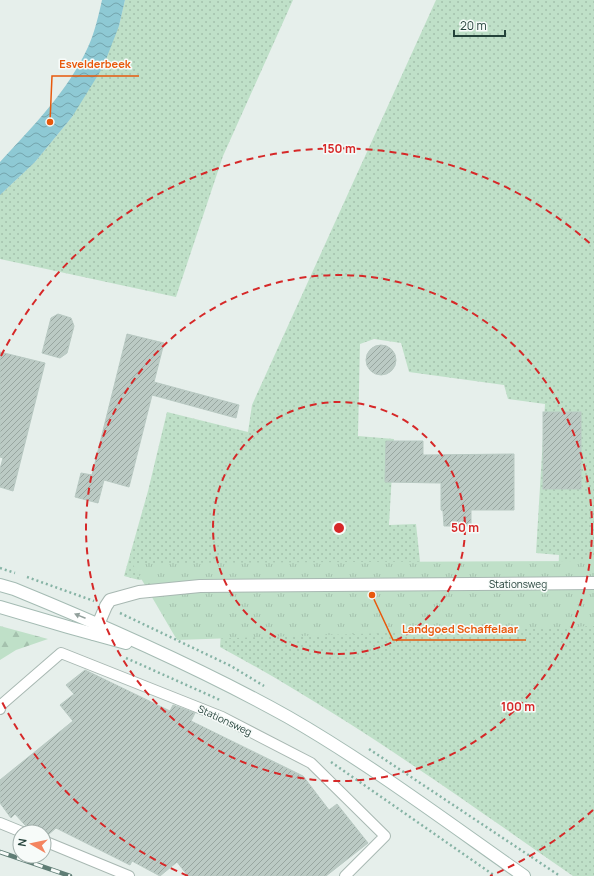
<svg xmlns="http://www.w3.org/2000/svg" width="594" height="876" viewBox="0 0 594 876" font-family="Manrope,sans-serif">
<defs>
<pattern id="grass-dots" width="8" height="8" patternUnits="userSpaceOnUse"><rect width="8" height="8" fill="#bfe0c8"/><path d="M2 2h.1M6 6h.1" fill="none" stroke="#a4c1ad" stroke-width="1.8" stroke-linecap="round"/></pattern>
<pattern id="forest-firs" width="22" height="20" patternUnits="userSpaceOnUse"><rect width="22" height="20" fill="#bfe0c8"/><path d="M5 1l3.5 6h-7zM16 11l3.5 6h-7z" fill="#a4c1ad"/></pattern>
<pattern id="park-tufts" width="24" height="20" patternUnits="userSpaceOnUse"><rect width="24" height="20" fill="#bfe0c8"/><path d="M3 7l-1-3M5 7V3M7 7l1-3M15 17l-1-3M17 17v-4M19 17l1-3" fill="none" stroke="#a4c1ad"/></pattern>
<pattern id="water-waves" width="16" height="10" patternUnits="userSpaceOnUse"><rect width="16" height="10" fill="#8ec9d4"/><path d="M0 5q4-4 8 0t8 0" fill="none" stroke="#74a5ad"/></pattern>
<pattern id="building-hatch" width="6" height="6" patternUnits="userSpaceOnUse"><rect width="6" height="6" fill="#bbcac4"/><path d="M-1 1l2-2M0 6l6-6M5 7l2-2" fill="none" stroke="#98a6a0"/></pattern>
</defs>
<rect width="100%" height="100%" fill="#e6efeb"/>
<g fill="url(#grass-dots)">
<polygon points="125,0 293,0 223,156 176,297 0,259 0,195 35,162 72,117 119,26"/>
<polygon points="436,0 594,0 594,580 558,580 559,555 536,553 545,404 508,399 504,385 409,372 401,343 374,339 360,344 358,436 394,439 389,525 416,524 422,580 152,578 139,580 124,576 148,491 167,412 248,432 252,405"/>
<path d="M222 616 594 620V876H573C458 796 344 714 220 647Z"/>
</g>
<polygon fill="url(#forest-firs)" points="0,626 48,639 16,650 0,660"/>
<polygon fill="url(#park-tufts)" points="594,561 594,626 177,640 132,563"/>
<path fill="url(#water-waves)" d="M102 0H125L119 26 103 67 72 117 35 162 0 195V162C33 126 68 91 88 47 94 35 99 14 102 0Z"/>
<g fill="url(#building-hatch)" stroke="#b8c9c2">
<polygon points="58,314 71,318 74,326 67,353 60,358 42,353 51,318"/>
<polygon points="127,334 164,343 154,382 239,405 236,418 152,395 129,487 104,480 98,503 75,497 81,473 92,475"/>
<circle cx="381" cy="360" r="15"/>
<polygon points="0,352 45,363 13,491 0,487 0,469 3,458 0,457"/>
<rect x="543" y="412" width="38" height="77"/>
<polygon points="386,441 423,441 423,455 514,454 514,510 471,510 471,526 444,526 443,511 441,510 441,483 385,482"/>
<polygon points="85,670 170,711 173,705 195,713 191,721 303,776 329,810 337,804 368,843 326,876 188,876 177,862 160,876 132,861 130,865 56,828 48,835 44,834 44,832 41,832 25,825 15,814 11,818 0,803 0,780 73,721 60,705 74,694 66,685"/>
</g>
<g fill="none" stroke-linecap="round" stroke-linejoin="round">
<g stroke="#a8b8b2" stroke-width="12">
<g id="service">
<polyline points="0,709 1,705 61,653 222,717 311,763 385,836 345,876"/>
<polyline points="0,823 22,832"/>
<polyline points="44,841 129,876"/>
</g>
</g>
<g stroke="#a8b8b2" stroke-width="14">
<polyline id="minor" points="94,634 106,606 110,600 139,592 200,586 594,583"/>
</g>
<g stroke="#a4bbb3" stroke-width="14">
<g id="secondary">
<path d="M0 585 14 589C107 627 200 668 288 717 370 764 447 822 524 876"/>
<polyline points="0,607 68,627 126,643"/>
</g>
</g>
<g stroke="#86b3a5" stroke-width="2.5" stroke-dasharray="2 3" stroke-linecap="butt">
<polyline points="0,568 15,573"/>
<polyline points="27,577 94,601"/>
<polyline points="120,613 231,666 264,686"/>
<polyline points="126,658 220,700"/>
<polyline points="369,749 560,876"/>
<polyline points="331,762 495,876"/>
</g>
<use href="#service" stroke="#fff" stroke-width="10"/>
<use href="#minor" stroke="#fff" stroke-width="12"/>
<use href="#secondary" stroke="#fff" stroke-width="12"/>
<g stroke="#5f7d75" stroke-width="4.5">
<polyline id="rail" points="0,852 70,876"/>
</g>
<use href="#rail" stroke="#f7fbf9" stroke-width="3" stroke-dasharray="9" stroke-linecap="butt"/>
</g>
<defs><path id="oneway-solid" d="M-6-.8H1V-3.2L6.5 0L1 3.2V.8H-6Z"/></defs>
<use fill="#92a09c" href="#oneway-solid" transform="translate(80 616) rotate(-158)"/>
<g fill="none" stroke="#d62828" stroke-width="2" stroke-dasharray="7 5">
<circle cx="339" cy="528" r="126"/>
<circle cx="339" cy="528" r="253"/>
<path d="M593 810A379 379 0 0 1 490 876M188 876A379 379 0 0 1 1 700M1 356A379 379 0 0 1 593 246"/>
</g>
<g text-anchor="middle" stroke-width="3" stroke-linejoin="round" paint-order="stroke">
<g font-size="10" fill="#24423a" stroke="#f7fbf9">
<text x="518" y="588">Stationsweg</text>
<text transform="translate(225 720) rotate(25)" y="4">Stationsweg</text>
</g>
</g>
<circle cx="339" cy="528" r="6" fill="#d62828" stroke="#f7fbf9" stroke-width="2"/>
<g font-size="12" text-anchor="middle" font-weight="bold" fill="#d62828" stroke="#f7fbf9" stroke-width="3" stroke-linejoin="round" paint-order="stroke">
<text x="339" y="153">150 m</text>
<text x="465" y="532">50 m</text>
<text x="518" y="711">100 m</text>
</g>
<path fill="none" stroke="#e8590c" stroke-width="1.5" d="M50 122L52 76H139M372 595L393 640H526"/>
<g fill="#e8590c" stroke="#f7fbf9" stroke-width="1.5">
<circle cx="50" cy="122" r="4"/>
<circle cx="372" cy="595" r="4"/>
</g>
<g font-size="11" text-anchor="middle" font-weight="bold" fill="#e8590c" stroke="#f7fbf9" stroke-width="3" stroke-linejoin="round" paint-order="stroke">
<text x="95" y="68">Esvelderbeek</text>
<text x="460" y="633">Landgoed Schaffelaar</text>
</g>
<g transform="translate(32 844) rotate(279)"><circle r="19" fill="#f7fbf9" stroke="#a3b1ad"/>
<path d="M0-3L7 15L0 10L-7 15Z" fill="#f4845f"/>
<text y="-6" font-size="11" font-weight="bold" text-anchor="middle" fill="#24423a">N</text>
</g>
<path d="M454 30v6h51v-6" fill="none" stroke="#24423a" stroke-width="2"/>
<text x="460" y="30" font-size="12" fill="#24423a" stroke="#f7fbf9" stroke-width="3" paint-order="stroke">20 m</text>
</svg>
